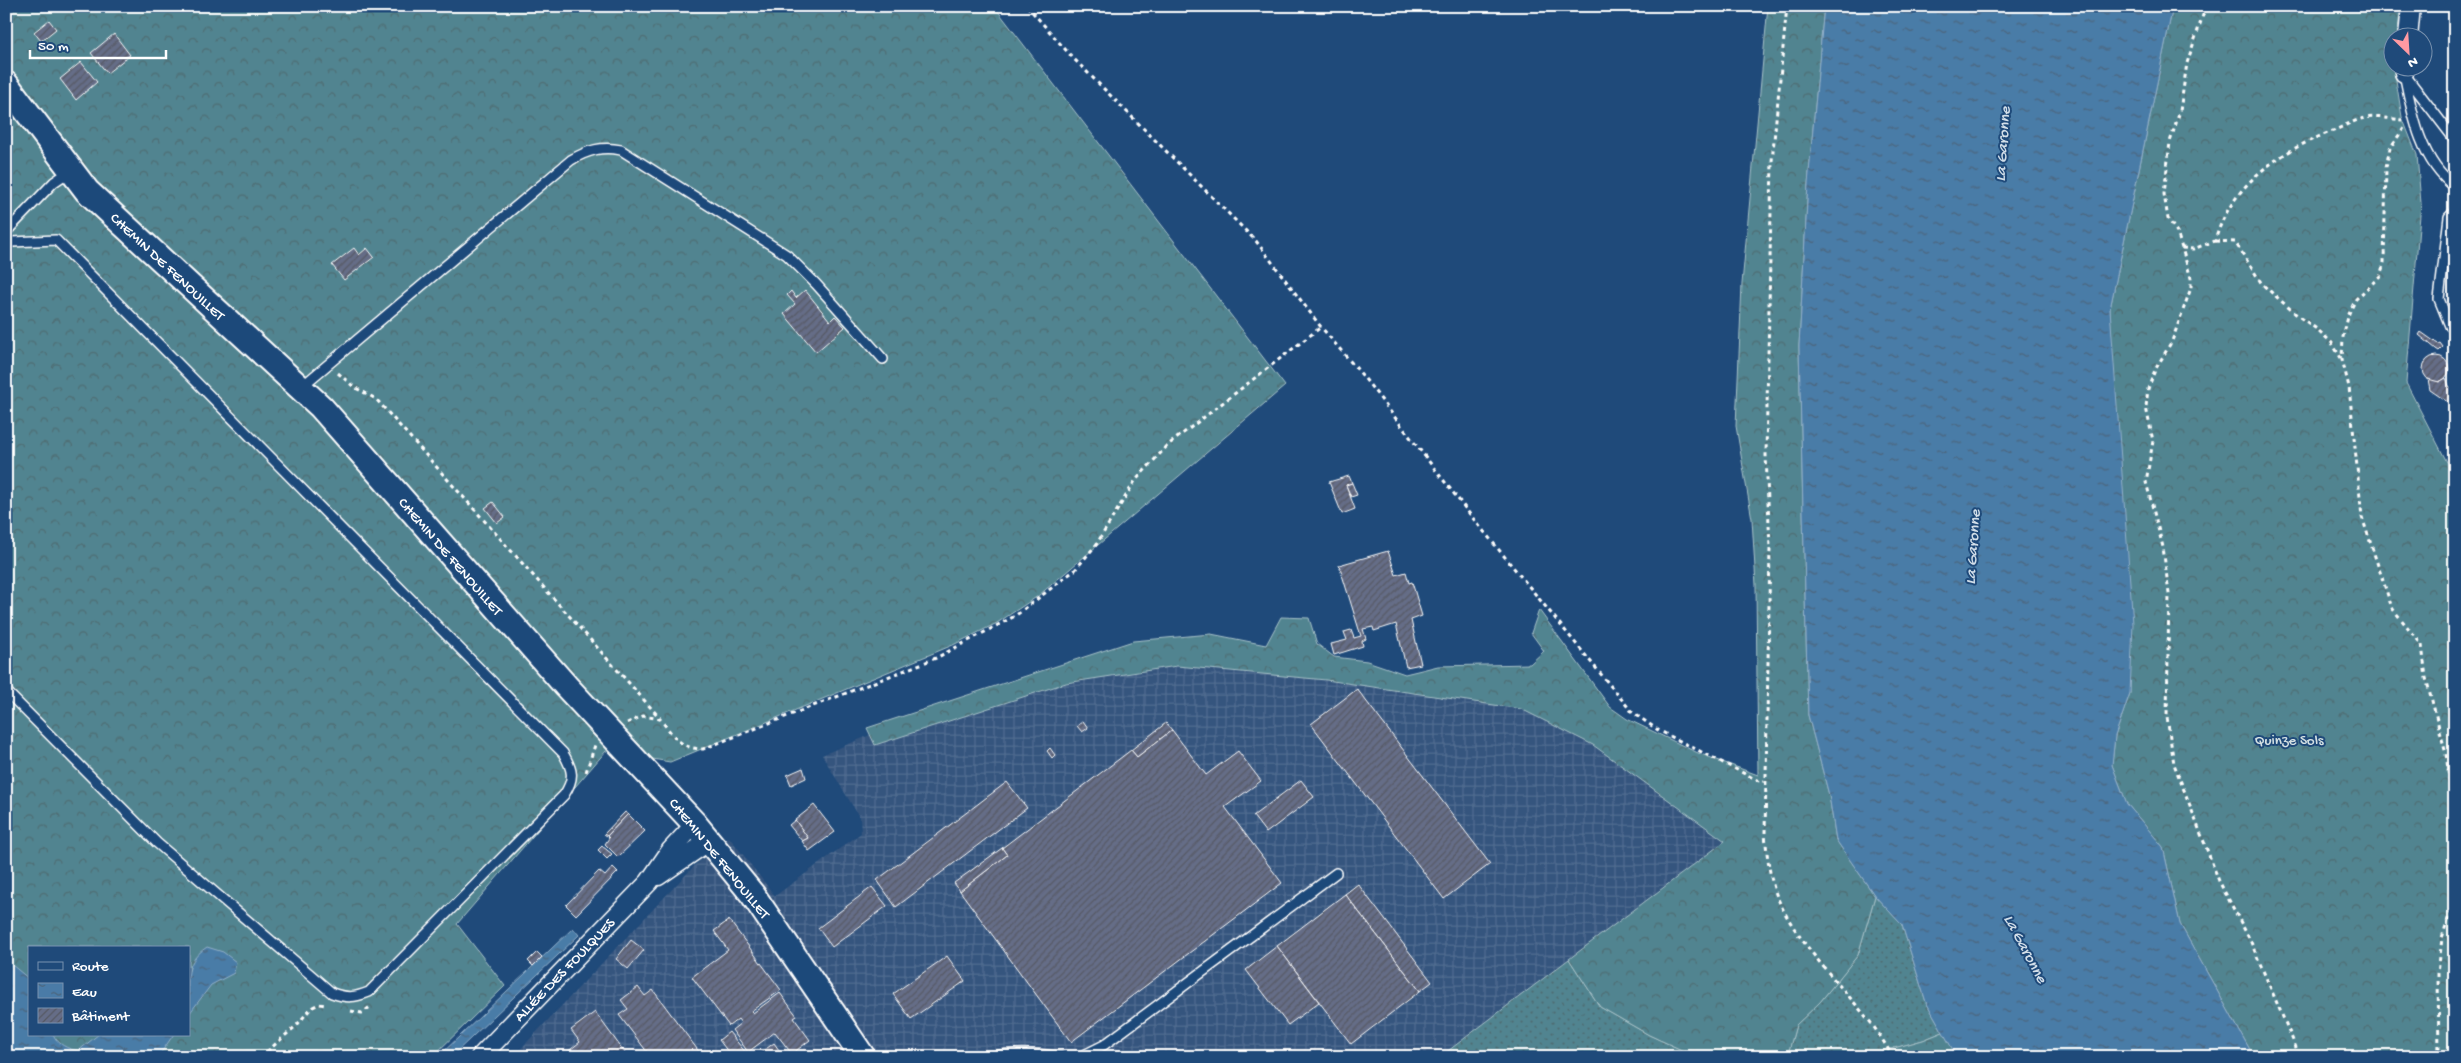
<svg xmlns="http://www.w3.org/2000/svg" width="2461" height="1063" viewBox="0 0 2461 1063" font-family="'Gochi Hand',sans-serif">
<defs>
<pattern id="industrial-grid" width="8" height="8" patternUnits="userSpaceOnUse" patternTransform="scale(1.25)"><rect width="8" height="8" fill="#34547e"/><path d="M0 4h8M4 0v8" fill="none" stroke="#526e91"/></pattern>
<pattern id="grass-dots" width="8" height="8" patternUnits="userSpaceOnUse" patternTransform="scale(1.25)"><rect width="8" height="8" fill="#518490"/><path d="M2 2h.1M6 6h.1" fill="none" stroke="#4f6b71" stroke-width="1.8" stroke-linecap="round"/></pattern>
<pattern id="forest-crowns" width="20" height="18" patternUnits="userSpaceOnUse" patternTransform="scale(1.25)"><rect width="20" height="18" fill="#518490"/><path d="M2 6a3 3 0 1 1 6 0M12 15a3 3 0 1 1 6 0" fill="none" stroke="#4f6b71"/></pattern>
<pattern id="water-ripples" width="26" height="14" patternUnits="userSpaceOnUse" patternTransform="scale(1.25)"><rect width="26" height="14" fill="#4a7ba7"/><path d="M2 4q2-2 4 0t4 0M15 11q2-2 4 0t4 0" fill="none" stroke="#4b647a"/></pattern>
<pattern id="building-hatch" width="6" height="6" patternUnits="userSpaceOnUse" patternTransform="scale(1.25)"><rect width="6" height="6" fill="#656d87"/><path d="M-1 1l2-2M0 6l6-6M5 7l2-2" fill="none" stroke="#565964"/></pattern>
</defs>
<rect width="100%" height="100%" fill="#1f4a7a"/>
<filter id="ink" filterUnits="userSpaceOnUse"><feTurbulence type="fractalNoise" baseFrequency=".02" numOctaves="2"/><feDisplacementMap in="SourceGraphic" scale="10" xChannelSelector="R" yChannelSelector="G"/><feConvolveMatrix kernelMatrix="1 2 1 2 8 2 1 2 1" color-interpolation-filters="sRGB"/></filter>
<g filter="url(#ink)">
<polygon fill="url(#industrial-grid)" points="1166,642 1596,707 1757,817 1440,1057 513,1057 695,865 729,837 775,896 861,833 860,818 822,755 916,716"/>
<g fill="url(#grass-dots)" stroke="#a8c2c8">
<polygon points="1875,896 1902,925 1926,1002 1943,1032 1923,1040 1862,1057 1796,1057 1788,1054 1796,1025 1820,1002 1858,955"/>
<polygon points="1569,959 1600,1007 1649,1035 1697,1057 1440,1057"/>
</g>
<g fill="url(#forest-crowns)" stroke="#a8c2c8" fill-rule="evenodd">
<path d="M6 6H994L1285 386 1038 596 997 623 953 645 670 762 606 751 457 924 505 986 432 1057H6ZM29 947H189V1034H29Z"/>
<polygon points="1768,6 1824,6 1808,184 1799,346 1808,715 1829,795 1836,840 1875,896 1858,955 1820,1002 1796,1025 1788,1054 1796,1057 1697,1057 1649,1035 1600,1007 1569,959 1725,841 1593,745 1521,709 1326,680 1177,666 1066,683 875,745 867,728 1133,641 1211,634 1266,645 1281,617 1309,618 1317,644 1334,657 1367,661 1405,674 1438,666 1530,664 1544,651 1531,633 1539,610 1610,707 1627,719 1698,753 1758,775 1756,585 1752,519 1736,426 1742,284"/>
<polygon points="2173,6 2401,6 2397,37 2394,38 2394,68 2402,117 2417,155 2421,203 2406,383 2447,462 2455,467 2455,1057 2254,1057 2180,924 2163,847 2127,804 2112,765 2115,736 2130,693 2110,309"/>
<polygon points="1943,1032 1957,1057 1862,1057 1923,1040"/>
</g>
<g fill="url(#water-ripples)" stroke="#92b0ca">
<polygon points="1824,6 2173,6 2110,309 2133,624 2130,693 2115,736 2112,765 2127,804 2163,847 2180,924 2254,1057 1957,1057 1926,1002 1902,925 1875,896 1836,840 1829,795 1808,715 1799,346 1808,184"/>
<polygon points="573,928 579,935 451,1057 438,1057"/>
<path d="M207 947 223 952 236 962 234 973 211 985 189 1014C189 985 181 964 207 947Z"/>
<path d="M6 960 29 979V1034H53C57 1044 68 1049 78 1051L99 1034H174L158 1057H6Z"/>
</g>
<g fill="url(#building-hatch)" stroke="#fff">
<polygon points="49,20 56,29 41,41 34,32"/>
<polygon points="114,34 130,55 107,73 91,53"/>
<polygon points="81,62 97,82 76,100 60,79"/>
<polygon points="354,248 359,255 367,248 374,257 344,280 332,265"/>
<polygon points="805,290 830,321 835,316 845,327 816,352 784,314 795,304 787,295 791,291 796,298"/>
<polygon points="2421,332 2438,344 2440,343 2443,347 2439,351 2436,349 2419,335"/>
<circle cx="2436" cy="369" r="13"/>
<polygon points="2446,378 2449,386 2455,390 2455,407 2430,390 2428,379 2439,382"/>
<polygon points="2455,421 2455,444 2453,435"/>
<polygon points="1349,476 1352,483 1346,485 1355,509 1342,514 1329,482"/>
<polygon points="1352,483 1357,495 1351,497 1346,485"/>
<polygon points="493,502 505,517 497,523 485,508"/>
<polygon points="1388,551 1396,575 1406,572 1409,583 1412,582 1422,616 1411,620 1421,664 1406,667 1396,624 1374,631 1373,627 1363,629 1366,639 1362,641 1363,646 1334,655 1331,644 1347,640 1344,632 1351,630 1354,638 1361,636 1339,565"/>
<polygon points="1357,689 1490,864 1444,899 1311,724"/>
<polygon points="1083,721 1088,728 1082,732 1077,726"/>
<polygon points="1166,723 1172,730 1137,757 1131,750"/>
<polygon points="1172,730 1206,775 1238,751 1261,781 1225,807 1282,883 1071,1042 960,891 1007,855 1002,848 1131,750 1137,757"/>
<polygon points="1050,748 1055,755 1052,758 1047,751"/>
<polygon points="803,768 806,778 791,785 787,775"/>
<polygon points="1301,780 1314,797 1266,833 1253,816"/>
<polygon points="1007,782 1027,808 896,907 877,880"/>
<polygon points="814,805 835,832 809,851 802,841 808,838 795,820"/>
<polygon points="625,812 628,814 607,836 604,834"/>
<polygon points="628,814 645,831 618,857 605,844 609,838 607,836"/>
<polygon points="795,820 808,838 802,841 789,825"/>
<polygon points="602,846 612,854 607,859 598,850"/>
<polygon points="1002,848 1007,855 960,891 954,883"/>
<polygon points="613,867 618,872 576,915 566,905 599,871 605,876"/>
<polygon points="1358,884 1432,982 1420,991 1345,894"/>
<polygon points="872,887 887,906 832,947 818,928"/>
<polygon points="1345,894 1420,991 1351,1044 1277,946"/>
<polygon points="729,920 781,990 751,1011 753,1013 780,993 797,1016 794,1018 810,1040 792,1054 775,1032 748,1052 732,1030 741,1023 738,1019 729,1026 692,977 728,950 714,931"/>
<polygon points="631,940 644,950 628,969 616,959"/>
<polygon points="1277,946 1319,1002 1288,1025 1246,970"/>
<polygon points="537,952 542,957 533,966 528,961"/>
<polygon points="947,956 965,981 911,1019 893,994"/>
<polygon points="638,987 645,996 653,990 703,1057 651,1057 619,1015 628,1009 621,1000"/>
<polygon points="595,1012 628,1057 561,1057 580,1042 571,1030"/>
<polygon points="729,1032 746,1053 741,1057 732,1057 719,1040"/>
<polygon points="774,1043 784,1057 755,1057"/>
</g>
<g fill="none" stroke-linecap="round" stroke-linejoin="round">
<g stroke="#fff" stroke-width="12">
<g id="lane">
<path d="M2404 73C2412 113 2420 161 2455 187"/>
<polyline points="2405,75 2455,140"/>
<polyline points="2455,211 2449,217 2439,299 2450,326 2455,330"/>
<polyline points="6,232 54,182 70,171"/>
<path d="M6 245 12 242 56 240 563 753C573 770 575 778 564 795L369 992C354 998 346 998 332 993L157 843 6 691"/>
<path d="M300 388 571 160C588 150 602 146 621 150L787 255 816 284 883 359"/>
<path d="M989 1057C1013 1052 1036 1053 1060 1057"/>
<polyline points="1080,1057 1104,1045 1336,873"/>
</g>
</g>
<g stroke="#fff" stroke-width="21">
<g id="street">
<polyline points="2408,38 2411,6"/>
<polyline points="2404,73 2404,68"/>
<polyline points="658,876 709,841"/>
<polyline points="480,1057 649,882 671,850 695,824"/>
</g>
</g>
<g stroke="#fff" stroke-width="28">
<polyline id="secondary" points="6,84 87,191 321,407 566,686 695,824 753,895 863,1057"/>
</g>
<g stroke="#fff" stroke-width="3" stroke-dasharray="4 4" stroke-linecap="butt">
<polyline points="1027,6 1073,58 1256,241 1321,327 1362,375 1472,517 1632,712 1658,730 1759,781 1764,781"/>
<path d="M1787 6 1772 161 1766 455 1770 548 1765 834C1767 854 1769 875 1776 894 1793 938 1838 982 1867 1018 1877 1030 1885 1044 1893 1057"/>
<polyline points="2206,6 2187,63 2180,111 2170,142 2164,194 2168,219 2177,232 2191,278 2191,288 2172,341 2155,370 2148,389 2146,407 2153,441 2146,482 2163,547 2169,594 2167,717 2174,764 2219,881 2250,940 2300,1057"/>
<polyline points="2404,128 2390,148 2386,167 2384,263 2380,276 2356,299 2349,313 2343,337 2342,359 2349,387 2362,517 2392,608 2422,645 2426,678 2446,754 2455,823"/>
<polyline points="2215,241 2235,242 2262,284 2297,315 2318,330 2332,343 2341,358"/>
<path d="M2182 248 2193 249 2215 241C2231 184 2280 151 2333 131 2343 127 2354 120 2365 118 2376 116 2391 119 2403 120"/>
<polyline points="338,373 354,387 376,399 660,718"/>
<path d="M627 723 643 716 660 719C674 736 680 749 703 749L936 658 1015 616 1075 570 1096 545 1135 481 1168 445 1321 327"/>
<polyline points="586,772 595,745"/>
<polyline points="351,1011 362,1013 370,1007"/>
<polyline points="261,1057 297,1025 311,1008 319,1004 325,1005"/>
<polyline points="2439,1057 2438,974 2442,938 2455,897"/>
</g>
<use href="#lane" stroke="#1f4a7a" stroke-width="9"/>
<use href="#street" stroke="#1f4a7a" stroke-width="18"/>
<use href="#secondary" stroke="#1f4a7a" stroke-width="24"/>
</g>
</g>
<g text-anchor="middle" stroke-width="4" stroke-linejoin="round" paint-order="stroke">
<g font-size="15" fill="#fff" stroke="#1f4a7a">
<text transform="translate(168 266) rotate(43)" y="5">CHEMIN DE FENOUILLET</text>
<text transform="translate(451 556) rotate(49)" y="5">CHEMIN DE FENOUILLET</text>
<text transform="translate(720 858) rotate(51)" y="5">CHEMIN DE FENOUILLET</text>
<text transform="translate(564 969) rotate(-46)" y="5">ALLÉE DES FOULQUES</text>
</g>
<g font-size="15" fill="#d4e0e3" stroke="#1f4a7a">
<text x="2289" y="744">Quinze Sols</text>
</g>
<g font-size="16" font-style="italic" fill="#d2dee9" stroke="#1f4a7a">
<text transform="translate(2001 144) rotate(-86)" y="6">La Garonne</text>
<text transform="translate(1971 547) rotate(-86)" y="6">La Garonne</text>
<text transform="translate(2027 948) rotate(62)" y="6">La Garonne</text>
</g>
</g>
<rect width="2461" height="1063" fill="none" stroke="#1f4a7a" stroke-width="25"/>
<rect x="12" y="12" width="2436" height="1038" fill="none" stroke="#fff" stroke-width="2" filter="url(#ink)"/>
<rect x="28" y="946" width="162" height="90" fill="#1f4a7a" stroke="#7992af"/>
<rect x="38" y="962" width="25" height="8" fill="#1f4a7a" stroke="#7992af"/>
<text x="72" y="970" font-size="15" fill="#ffffff">Route</text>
<rect x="38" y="983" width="25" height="15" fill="url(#water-ripples)" stroke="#7992af"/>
<text x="72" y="996" font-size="15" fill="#ffffff">Eau</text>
<rect x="38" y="1008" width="25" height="15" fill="url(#building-hatch)" stroke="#7992af"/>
<text x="72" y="1020" font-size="15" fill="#ffffff">Bâtiment</text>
<g transform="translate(2408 52) rotate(155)"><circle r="24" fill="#1f4a7a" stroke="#7992af"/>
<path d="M0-4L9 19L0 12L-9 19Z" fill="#ff9aa2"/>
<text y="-8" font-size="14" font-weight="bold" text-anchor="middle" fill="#ffffff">N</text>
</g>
<path d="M30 50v8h136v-8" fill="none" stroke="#ffffff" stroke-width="2.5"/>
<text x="38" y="50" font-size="15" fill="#ffffff" stroke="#1f4a7a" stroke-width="4" paint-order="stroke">50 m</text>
</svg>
